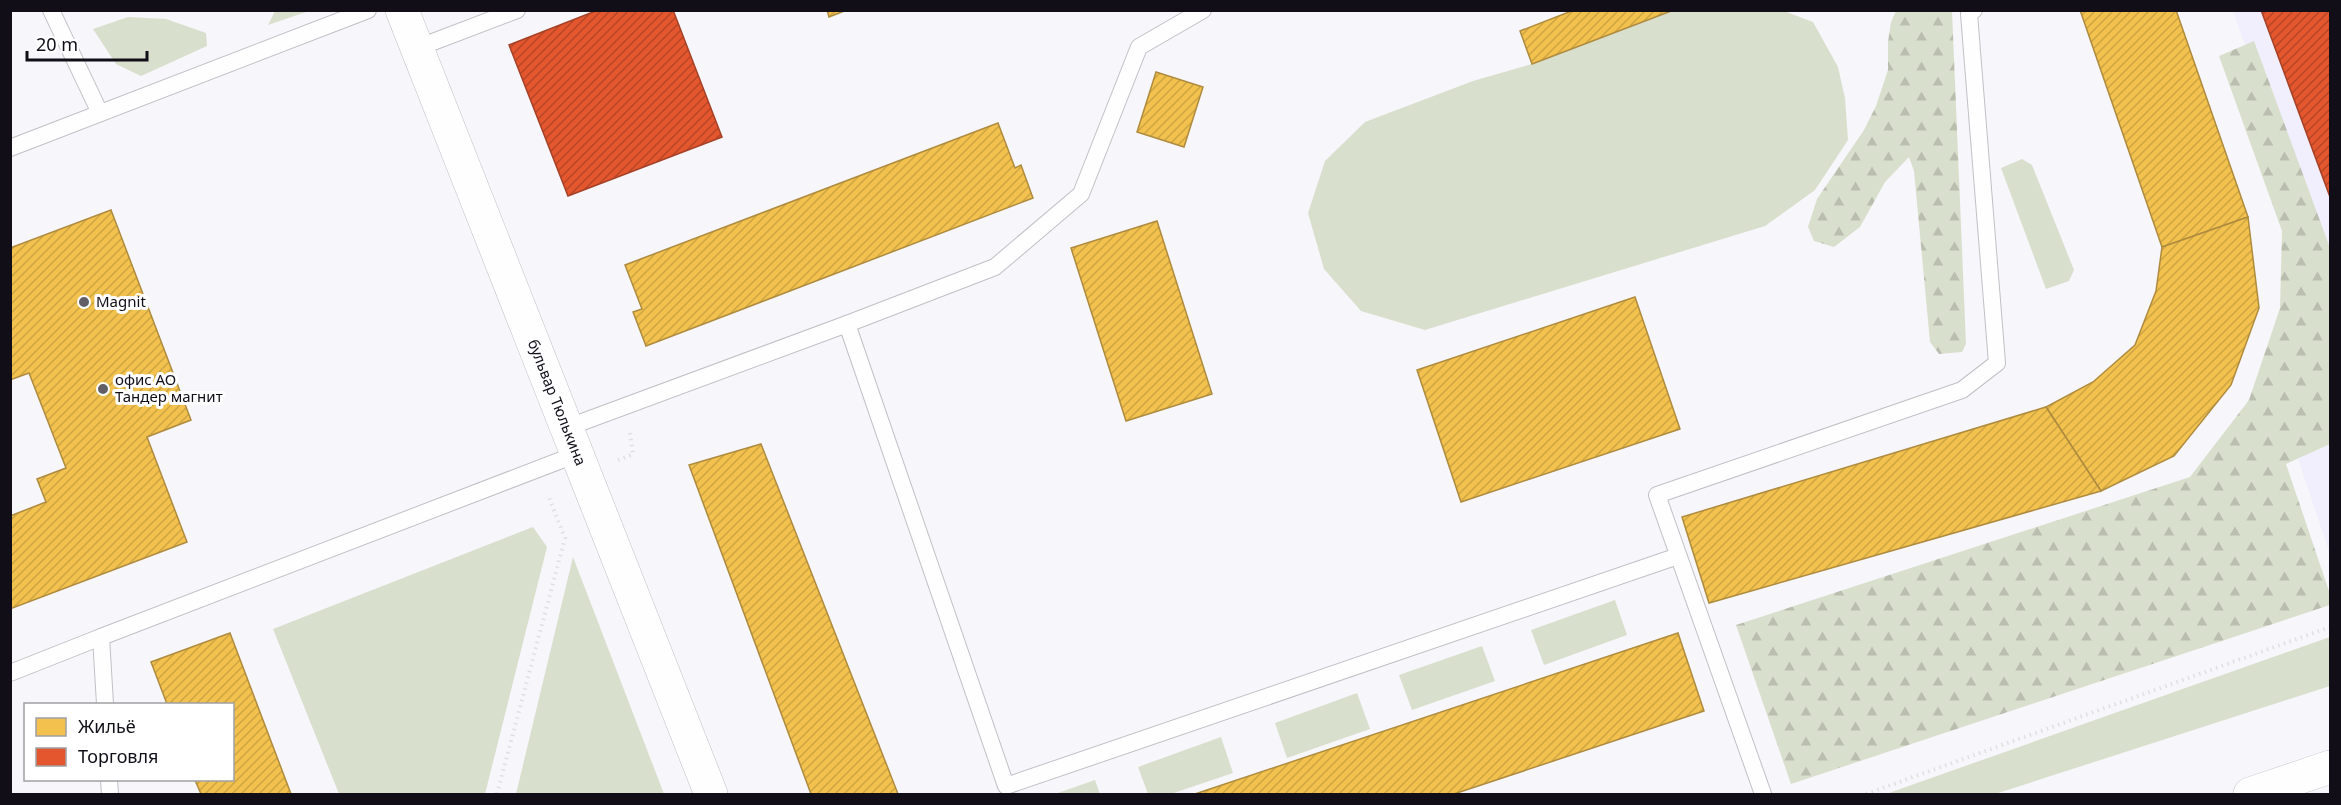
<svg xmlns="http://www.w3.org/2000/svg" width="2341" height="805" viewBox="0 0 2341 805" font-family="'Noto Sans',sans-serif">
<defs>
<pattern id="forest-firs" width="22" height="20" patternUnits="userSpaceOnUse" patternTransform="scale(1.5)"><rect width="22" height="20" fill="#d9dfcd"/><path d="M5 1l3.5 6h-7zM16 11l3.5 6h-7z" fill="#b9beaf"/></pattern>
<pattern id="homes-hatch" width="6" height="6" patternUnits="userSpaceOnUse" patternTransform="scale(1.5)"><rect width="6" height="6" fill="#f2c14e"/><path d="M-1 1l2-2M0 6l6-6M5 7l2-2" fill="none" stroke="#cea543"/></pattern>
<pattern id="shops-hatch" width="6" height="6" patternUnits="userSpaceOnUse" patternTransform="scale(1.5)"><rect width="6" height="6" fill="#e4572e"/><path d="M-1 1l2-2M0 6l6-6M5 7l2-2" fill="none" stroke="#b74626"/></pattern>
</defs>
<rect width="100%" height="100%" fill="#f7f6fa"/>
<g fill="#f1effd">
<polygon points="2233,11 2330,11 2330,290"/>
<polygon points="2330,438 2330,554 2297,456"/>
</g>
<g fill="#d9dfcd">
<polygon points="275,11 275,10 309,11 268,25"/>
<polygon points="1674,11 1784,11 1813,22 1838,67 1845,98 1848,140 1815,190 1765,226 1425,330 1361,311 1324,269 1308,213 1325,161 1365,122 1473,81 1532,64"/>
<polygon points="128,17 166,19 206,33 207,46 141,76 116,64 93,29"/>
<polygon points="2022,159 2032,165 2074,270 2069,281 2046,289 2001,168"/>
<polygon points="533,527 547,547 485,794 339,794 273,629"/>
<polygon points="573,557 664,794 516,794"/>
<polygon points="1615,600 1627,635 1544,665 1531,630"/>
<polygon points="2330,637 2330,686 1995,794 1886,794"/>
<polygon points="1482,646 1495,681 1412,710 1399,675"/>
<polygon points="1357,693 1370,729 1287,758 1275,723"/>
<polygon points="1221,737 1233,773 1171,794 1148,794 1138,767"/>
<polygon points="1095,780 1100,794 1055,794"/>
</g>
<g fill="url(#forest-firs)">
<polygon points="1896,11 1952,11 1966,344 1962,352 1939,354 1930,342 1914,171 1909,157 1885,182 1860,227 1834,247 1814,241 1808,227 1817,199 1864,130 1876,106 1888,70 1888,42 1891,22"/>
<polygon points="2254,41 2330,248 2330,444 2286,464 2330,594 2330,605 1791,784 1736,625 2190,477 2249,400 2280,308 2282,231 2219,56"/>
</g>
<g fill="url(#homes-hatch)" stroke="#ae8b3e" stroke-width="1.5">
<polygon points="827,10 847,10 829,17"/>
<polygon points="1574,10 1674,10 1532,64 1520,31"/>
<polygon points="2080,10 2176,10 2248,217 2162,247"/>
<polygon points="1156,72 1203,87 1184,147 1137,132"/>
<polygon points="998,123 1015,168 1021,165 1033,198 646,346 633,312 642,309 625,265"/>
<polygon points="111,210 191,420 147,437 187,542 10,609 10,516 46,502 37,479 66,468 29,373 10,380 10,248"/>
<polygon points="2248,217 2259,308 2231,385 2174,456 2101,491 2046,407 2093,382 2135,345 2156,291 2162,247"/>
<polygon points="1157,221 1212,394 1126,421 1071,248"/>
<polygon points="1635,297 1680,429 1461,502 1417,370"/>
<polygon points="2046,407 2101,491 1709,603 1682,517"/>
<polygon points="761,444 898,794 811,794 689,465"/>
<polygon points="230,633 291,794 201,794 195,780 232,780 232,704 167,704 151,662"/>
<polygon points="1678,633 1704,711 1454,794 1195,794"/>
</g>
<g fill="url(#shops-hatch)" stroke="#a54127" stroke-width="1.5">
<polygon points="598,10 673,10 722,137 568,196 509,45"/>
<polygon points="2261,10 2330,10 2330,197"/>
</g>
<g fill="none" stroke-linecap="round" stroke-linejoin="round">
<g stroke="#c1c0c6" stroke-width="18">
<g id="lane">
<polyline points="51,10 100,113"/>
<polyline points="417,48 517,10"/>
<polyline points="10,148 368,10"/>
<polyline points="847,324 995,267 1081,194 1139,47 1203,10"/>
<polyline points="566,428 847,324 1006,786 1678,556"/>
<polyline points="10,673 101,637"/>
<polyline points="105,704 101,637 577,454"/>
<polyline points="109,780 110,794"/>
<polyline points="1763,794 1657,495 1962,390 1997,363 1969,14 1974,10"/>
</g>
</g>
<g stroke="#c1c0c6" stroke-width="34">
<g id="street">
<path id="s1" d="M402 10 711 794"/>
</g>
</g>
<g stroke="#c1c0c6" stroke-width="34">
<polyline id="secondary" points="2250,794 2330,767"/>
</g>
<g stroke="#e0e0e1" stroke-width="4" stroke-dasharray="1.5 4.5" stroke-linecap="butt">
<polyline points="618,460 633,454 630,433"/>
<polyline points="497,794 565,538 548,495"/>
<polyline points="1866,794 2330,627"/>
</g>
<use href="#lane" stroke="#fefefe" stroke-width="16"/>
<use href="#street" stroke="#fefefe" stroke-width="33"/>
<use href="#secondary" stroke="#fefefe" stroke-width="33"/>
</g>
<g fill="#625f67" stroke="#fff" stroke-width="2">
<circle cx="84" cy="302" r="6"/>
<circle cx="103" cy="389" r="6"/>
</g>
<g text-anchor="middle" stroke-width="6" stroke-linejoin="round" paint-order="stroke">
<g font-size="15" fill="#110e18" stroke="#fff" text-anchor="start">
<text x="96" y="307">Magnit</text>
<text x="115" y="385">офис АО<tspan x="115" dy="17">Тандер магнит</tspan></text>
</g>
<g font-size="15" fill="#110e18" stroke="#fff">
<text dy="5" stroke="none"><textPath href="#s1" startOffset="422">бульвар Тюлькина</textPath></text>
</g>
</g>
<rect width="2341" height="805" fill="none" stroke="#110e18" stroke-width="24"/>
<rect x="24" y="703" width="210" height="78" fill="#ffffff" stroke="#a09fa3" stroke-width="1.5"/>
<rect x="36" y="718" width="30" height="18" fill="#f2c14e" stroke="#a09fa3" stroke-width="1.5"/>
<text x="78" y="733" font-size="18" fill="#110e18">Жильё</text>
<rect x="36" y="748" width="30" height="18" fill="#e4572e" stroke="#a09fa3" stroke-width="1.5"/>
<text x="78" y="763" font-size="18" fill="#110e18">Торговля</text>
<path d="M27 51v9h120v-9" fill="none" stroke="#110e18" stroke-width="3"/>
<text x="36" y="51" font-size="18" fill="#110e18" stroke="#ffffff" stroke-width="4.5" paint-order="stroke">20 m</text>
</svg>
